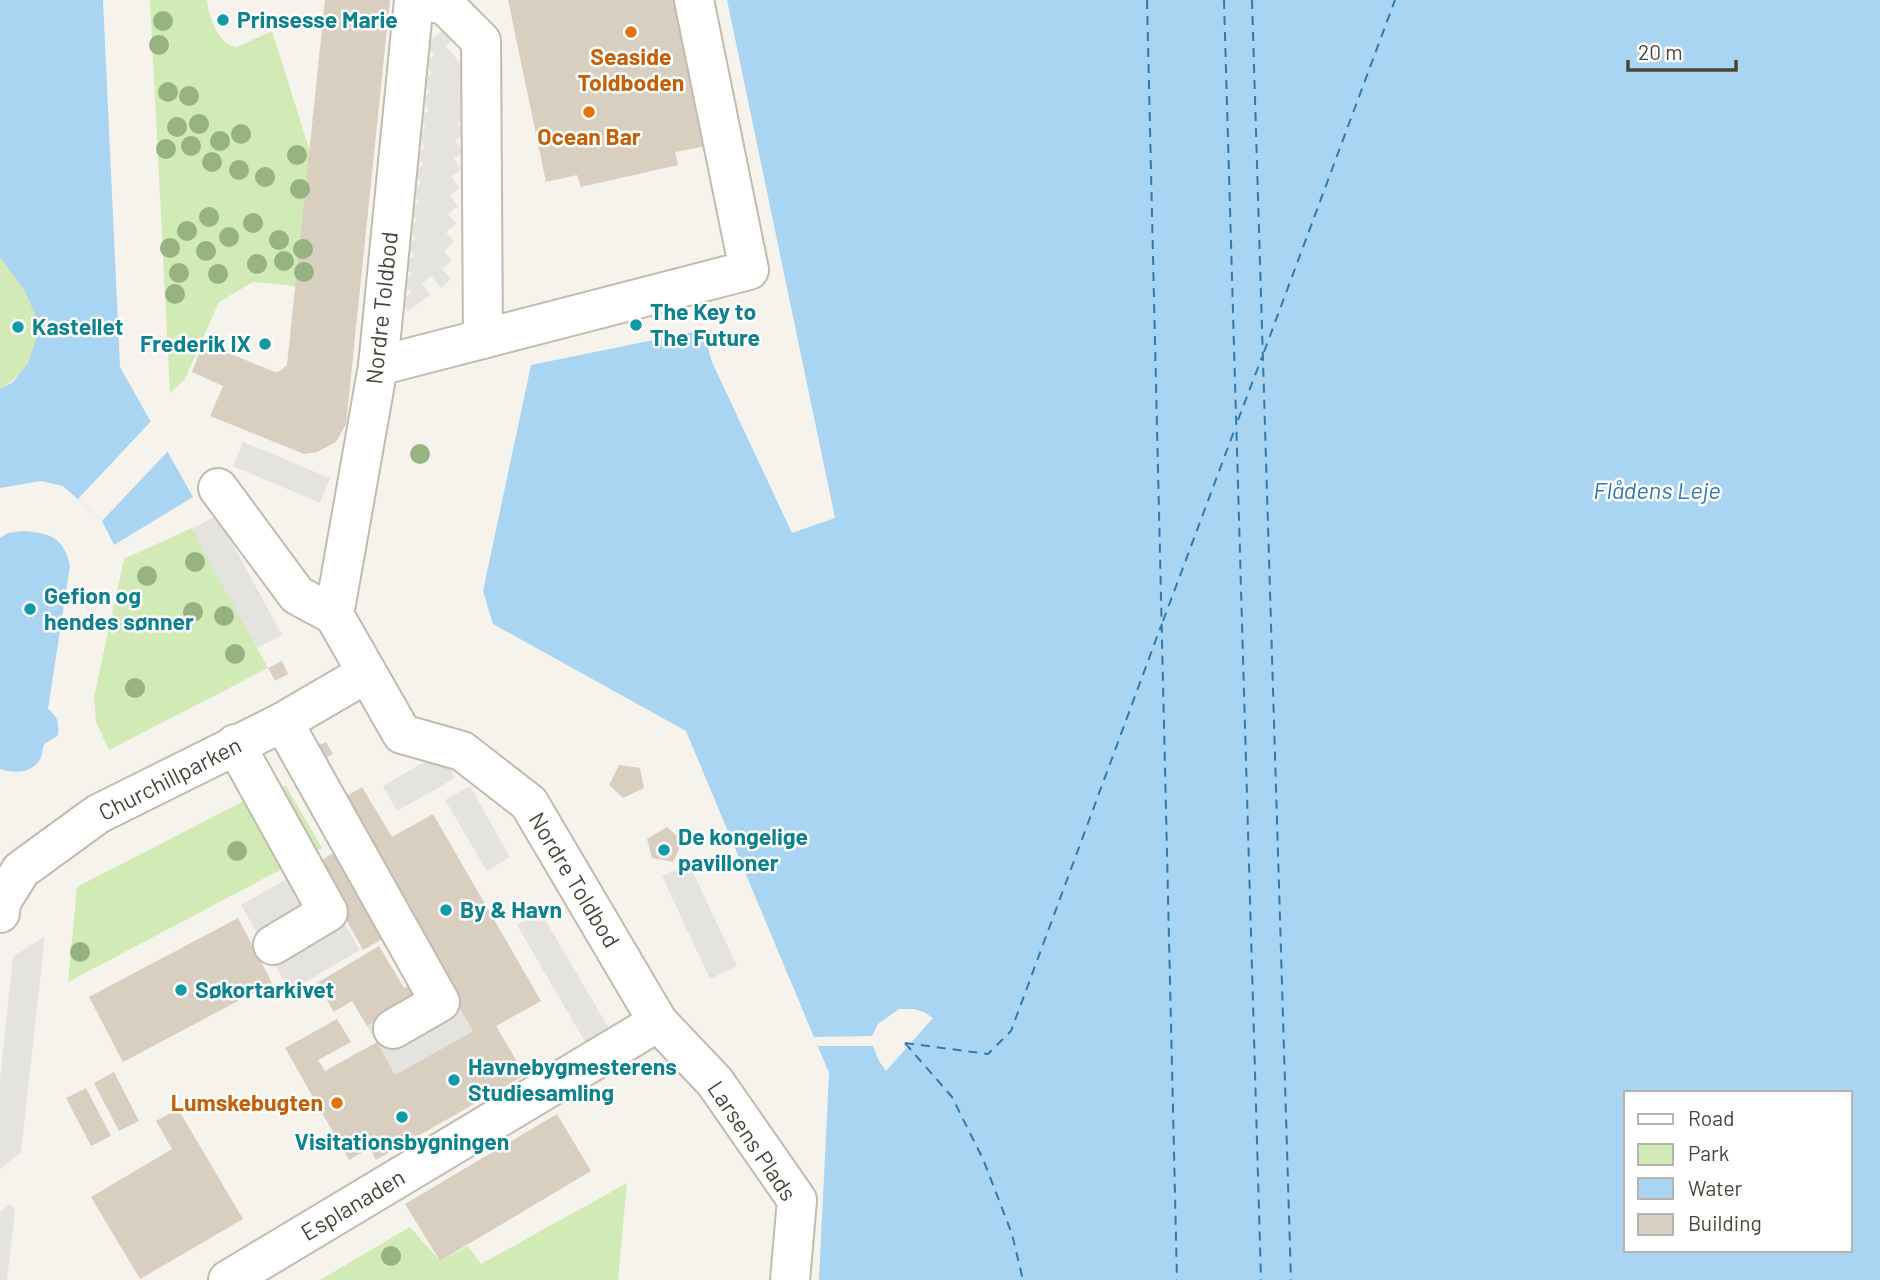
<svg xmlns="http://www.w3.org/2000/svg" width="1880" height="1280" viewBox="0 0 1880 1280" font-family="Barlow,sans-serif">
<rect width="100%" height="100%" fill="#f6f3ec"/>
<g fill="#d2eab5">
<path d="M150 0H207C208 16 219 46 237 47L272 31 312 158 314 288 253 282 219 302 185 379 170 393Z"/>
<path d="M0 257C13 274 30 292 35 314 43 344 26 375 0 389Z"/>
<polygon points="192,528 268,668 109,750 96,722 94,697 124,559"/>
<polygon points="286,786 322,848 68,982 77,887 269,788"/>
<polygon points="627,1183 618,1280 320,1280 410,1227 440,1261 468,1246 481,1264"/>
</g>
<g fill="#e5e3e0">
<polygon points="447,27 455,37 446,46 471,77 461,85 469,96 460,104 467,114 458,123 465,132 455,141 463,151 454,159 461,169 451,177 459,187 450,196 458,206 448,214 456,224 446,232 454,242 444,251 452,261 442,269 451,279 441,288 431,276 422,284 430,295 408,311 401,301 411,293 402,283 412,274 404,264 414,256 406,246 416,238 408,228 417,220 409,210 419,202 411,191 421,183 413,173 423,165 415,155 425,147 417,137 426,128 419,118 429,110 420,99 430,92 422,81 432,73 424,63 434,55 425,44"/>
<polygon points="243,442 330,478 320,503 233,466"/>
<polygon points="217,515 282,635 257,648 192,529"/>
<polygon points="441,752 455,778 397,811 383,786"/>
<polygon points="470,786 510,857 487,871 445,800"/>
<polygon points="689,864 737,966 710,979 662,876"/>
<polygon points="311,865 360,950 290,991 241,905"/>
<polygon points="540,911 611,1032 587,1045 517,925"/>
<polygon points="45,936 21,1152 0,1169 0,1080 13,957"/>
<polygon points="444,981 473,1031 395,1075 367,1026"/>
<polygon points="10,1204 15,1210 7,1280 0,1280 0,1212"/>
</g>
<g fill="#a9d4f2" fill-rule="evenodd">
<polygon points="0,0 103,0 120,367 193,497 114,545 102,521 63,486 41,481 0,488 0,389 13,382 28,363 36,339 35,314 25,291 0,257"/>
<path d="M727 0H1880V1280H819L829 1073 686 731 493 624 483 591 531 365 703 330 712 362 792 533 835 518ZM1626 1093H1850V1250H1626Z"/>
<path d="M23 531C50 533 63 537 70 565L48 709C58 717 59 722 58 735 54 739 47 741 44 745 42 748 43 753 41 757 35 773 14 774 0 769V538L8 533Z"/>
</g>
<g fill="#f6f3ec">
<polygon points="153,419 170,449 102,521 78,499"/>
<polygon points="899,1009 914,1009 924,1012 933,1018 886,1071 879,1061 873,1046 814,1046 811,1037 872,1036 878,1024"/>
</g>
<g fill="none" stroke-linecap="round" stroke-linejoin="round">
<g stroke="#2e7ab2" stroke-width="2" stroke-dasharray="9 7" stroke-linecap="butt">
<polyline points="1147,0 1177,1280"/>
<polyline points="1224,0 1261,1280"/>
<polyline points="1252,0 1291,1280"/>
<polyline points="1264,352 1395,0"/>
<polyline points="1238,420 1262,357"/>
<polyline points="1163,621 1236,426"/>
<polyline points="905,1043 988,1054 1011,1031 1161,626"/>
<polyline points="905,1043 952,1097 983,1159 1012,1234 1023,1280"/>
</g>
</g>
<g fill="#d8cfc1">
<polygon points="325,0 390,0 346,424 336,442 317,452 304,454 210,416 223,386 192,372 203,343 275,372 280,371 287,365"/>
<polygon points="508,0 675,0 706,146 675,152 678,165 581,187 577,175 546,182"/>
<polygon points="282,661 288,674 275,681 268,668"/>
<polygon points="326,742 333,754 319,762 312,748"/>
<polygon points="619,765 640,768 644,788 623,798 609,785"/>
<polygon points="362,787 392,837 433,814 541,1001 496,1026 525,1075 376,1160 370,1148 349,1160 285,1048 337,1019 351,1042 318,1060 325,1071 377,1042 395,1075 473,1031 444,981 367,1026 352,1001 334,1012 317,983 379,946 404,988 438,970 340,800"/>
<polygon points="667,827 683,841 673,862 652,858 647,839"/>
<polygon points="340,849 388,936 363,950 315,864"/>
<polygon points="238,918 272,983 123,1062 89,997"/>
<polygon points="114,1072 139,1121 119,1131 94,1083"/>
<polygon points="86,1088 111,1136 91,1146 66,1098"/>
<polygon points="178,1109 243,1219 140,1279 91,1197 172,1149 156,1121"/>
<polygon points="557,1114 591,1171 440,1261 405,1204"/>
</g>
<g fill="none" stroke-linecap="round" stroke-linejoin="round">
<g stroke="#c2bbae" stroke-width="42">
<g id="minor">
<polyline points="419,0 445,5 481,41 483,339"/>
<polyline points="378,366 749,270 694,0"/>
<polyline points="218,488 297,595 334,615 402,734 462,751 529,803 658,1022 715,1082 797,1200 790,1280"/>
<polyline points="334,615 378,366 414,0"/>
<polyline points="283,722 440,1002 393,1029"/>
<polyline points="235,744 328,912 273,945"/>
<polyline points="0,913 1,902 21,870 98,814 283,722 367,673"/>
<polyline points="228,1280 658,1022"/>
</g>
</g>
<use href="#minor" stroke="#fff" stroke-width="38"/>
</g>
<g fill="#97b381">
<circle cx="163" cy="21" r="10"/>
<circle cx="159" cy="45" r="10"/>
<circle cx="168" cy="92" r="10"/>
<circle cx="189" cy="96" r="10"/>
<circle cx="199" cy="124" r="10"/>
<circle cx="177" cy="127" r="10"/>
<circle cx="241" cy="134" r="10"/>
<circle cx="220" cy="141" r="10"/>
<circle cx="191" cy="146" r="10"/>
<circle cx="166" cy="149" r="10"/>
<circle cx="297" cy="155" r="10"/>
<circle cx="212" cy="162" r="10"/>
<circle cx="239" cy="170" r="10"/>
<circle cx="265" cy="177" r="10"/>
<circle cx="300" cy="189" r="10"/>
<circle cx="209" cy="217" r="10"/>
<circle cx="253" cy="223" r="10"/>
<circle cx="187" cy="231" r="10"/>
<circle cx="229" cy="237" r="10"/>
<circle cx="279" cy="240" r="10"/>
<circle cx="170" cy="248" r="10"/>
<circle cx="303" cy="249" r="10"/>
<circle cx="206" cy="251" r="10"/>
<circle cx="284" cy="261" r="10"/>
<circle cx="257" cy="264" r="10"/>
<circle cx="304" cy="272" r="10"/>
<circle cx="179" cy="273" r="10"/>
<circle cx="218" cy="274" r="10"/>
<circle cx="175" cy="294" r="10"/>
<circle cx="420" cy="454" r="10"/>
<circle cx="195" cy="562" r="10"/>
<circle cx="147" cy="576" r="10"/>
<circle cx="193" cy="612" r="10"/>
<circle cx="224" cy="616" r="10"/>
<circle cx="235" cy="654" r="10"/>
<circle cx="135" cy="688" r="10"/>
<circle cx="237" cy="851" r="10"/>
<circle cx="80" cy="952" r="10"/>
<circle cx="391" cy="1256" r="10"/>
</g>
<g fill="#0f9aa8" stroke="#fff" stroke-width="2.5">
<circle cx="223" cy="20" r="7"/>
<circle cx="636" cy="325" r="7"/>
<circle cx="18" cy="327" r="7"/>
<circle cx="265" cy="344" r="7"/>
<circle cx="30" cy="609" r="7"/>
<circle cx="664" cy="850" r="7"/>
<circle cx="446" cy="910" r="7"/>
<circle cx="181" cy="990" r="7"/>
<circle cx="454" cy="1080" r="7"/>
<circle cx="402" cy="1117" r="7"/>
</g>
<g fill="#e8710a" stroke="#fff" stroke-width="2.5">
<circle cx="631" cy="32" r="7"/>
<circle cx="589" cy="112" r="7"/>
<circle cx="337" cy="1103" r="7"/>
</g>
<g text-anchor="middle" stroke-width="5" stroke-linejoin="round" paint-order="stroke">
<g font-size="23" font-weight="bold" fill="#0d838f" stroke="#fff" text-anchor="start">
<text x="237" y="28">Prinsesse Marie</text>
<text x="650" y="320">The Key to<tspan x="650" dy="26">The Future</tspan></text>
<text x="32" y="335">Kastellet</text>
<text x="251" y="352" text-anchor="end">Frederik IX</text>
<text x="44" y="604">Gefion og<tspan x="44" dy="26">hendes sønner</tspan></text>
<text x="678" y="845">De kongelige<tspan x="678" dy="26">pavilloner</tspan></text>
<text x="460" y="918">By &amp; Havn</text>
<text x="195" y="998">Søkortarkivet</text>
<text x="468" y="1075">Havnebygmesterens<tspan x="468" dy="26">Studiesamling</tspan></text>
<text x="402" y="1150" text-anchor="middle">Visitationsbygningen</text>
</g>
<g font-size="23" font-weight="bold" fill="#c56008" stroke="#fff">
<text x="631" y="65">Seaside<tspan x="631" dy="26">Toldboden</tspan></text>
<text x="589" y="145">Ocean Bar</text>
<text x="323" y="1111" text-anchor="end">Lumskebugten</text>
</g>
<g font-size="23" fill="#4b4439" stroke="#fff">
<text transform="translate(382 308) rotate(-84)" y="8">Nordre Toldbod</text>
<text transform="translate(170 779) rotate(-27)" y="8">Churchillparken</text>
<text transform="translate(574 880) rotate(59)" y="8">Nordre Toldbod</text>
<text transform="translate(752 1141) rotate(56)" y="8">Larsens Plads</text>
<text transform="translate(353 1205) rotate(-31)" y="8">Esplanaden</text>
</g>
<g font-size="24" font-style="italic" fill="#2e7ab2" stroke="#fff">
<text x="1657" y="499">Flådens Leje</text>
</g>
</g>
<rect x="1624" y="1091" width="228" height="161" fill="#ffffff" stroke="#b7b4b0" stroke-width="2"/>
<rect x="1638" y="1114" width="35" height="10" fill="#ffffff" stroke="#b7b4b0" stroke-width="2"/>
<text x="1688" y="1126" font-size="21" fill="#4b4439">Road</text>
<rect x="1638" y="1144" width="35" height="21" fill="#d2eab5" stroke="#b7b4b0" stroke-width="2"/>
<text x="1688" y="1161" font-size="21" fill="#4b4439">Park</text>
<rect x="1638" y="1178" width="35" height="21" fill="#a9d4f2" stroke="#b7b4b0" stroke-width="2"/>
<text x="1688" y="1196" font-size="21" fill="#4b4439">Water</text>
<rect x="1638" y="1214" width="35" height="21" fill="#d8cfc1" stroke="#b7b4b0" stroke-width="2"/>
<text x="1688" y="1231" font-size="21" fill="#4b4439">Building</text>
<path d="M1628 60v10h108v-10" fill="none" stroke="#4b4439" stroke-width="3.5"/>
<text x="1638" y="60" font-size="21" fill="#4b4439" stroke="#ffffff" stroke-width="5" paint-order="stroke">20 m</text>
</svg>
